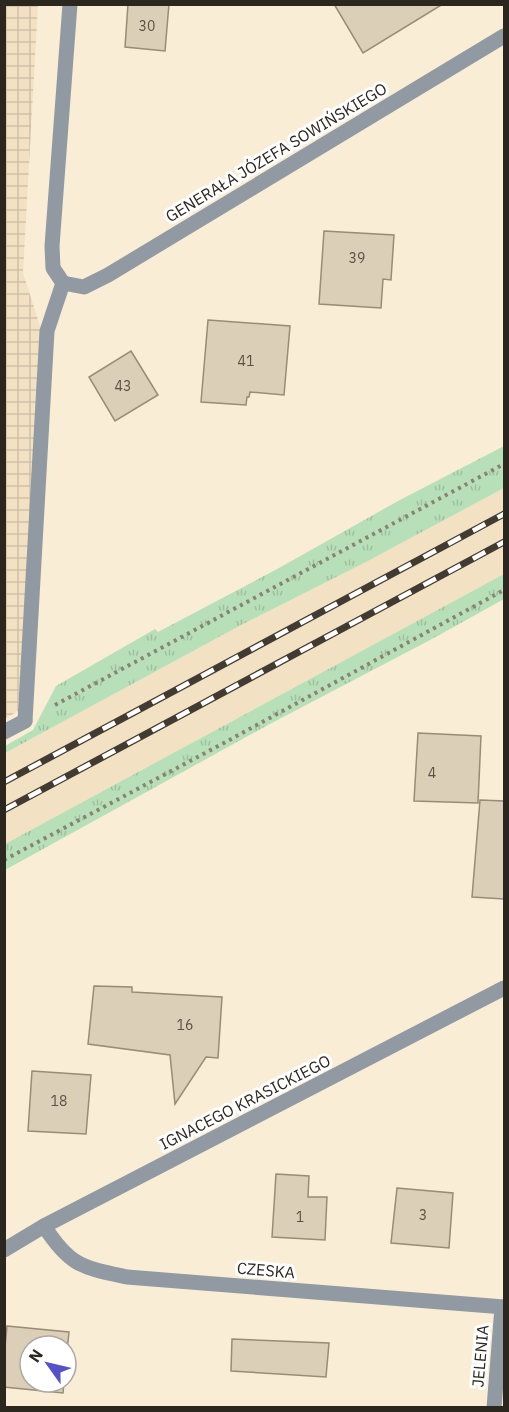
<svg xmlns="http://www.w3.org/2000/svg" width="509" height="1412" viewBox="0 0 509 1412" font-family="'IBM Plex Sans',sans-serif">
<defs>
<pattern id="industrial-grid" width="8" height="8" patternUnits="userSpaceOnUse" patternTransform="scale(1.5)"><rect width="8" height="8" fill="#f3e1c3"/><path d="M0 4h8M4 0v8" fill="none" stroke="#d0c1a7"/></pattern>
<pattern id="grass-tufts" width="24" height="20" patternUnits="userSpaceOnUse" patternTransform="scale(1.5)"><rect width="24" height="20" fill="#b7e0b8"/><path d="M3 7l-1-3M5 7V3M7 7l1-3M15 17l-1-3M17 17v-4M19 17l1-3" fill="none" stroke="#9ec09e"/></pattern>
</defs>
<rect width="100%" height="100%" fill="#faedd5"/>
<polygon fill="#f3e1c3" points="504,488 504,574 5,844 5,753 243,624 366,562"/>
<polygon fill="url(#industrial-grid)" points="38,4 23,273 42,332 18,711 5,719 4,5"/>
<g fill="url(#grass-tufts)">
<polygon points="504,446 504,488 366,562 243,624 5,753 5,746 33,730 56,686 155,629 158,632 279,568 398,501"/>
<polygon points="504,574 504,599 432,639 268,725 5,870 5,844"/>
</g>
<g fill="#dccfb8" stroke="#998c77" stroke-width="1.5">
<polygon points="128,4 169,4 165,51 125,47"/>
<polygon points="334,4 443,4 363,53"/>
<polygon points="324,231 394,235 391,280 383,279 381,308 319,304"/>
<polygon points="208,320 290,326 284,395 250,392 249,397 247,397 246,405 201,402"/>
<polygon points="131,351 158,395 115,421 89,377"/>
<polygon points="418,733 481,736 478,803 414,801"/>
<polygon points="480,800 504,801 504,899 472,897"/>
<polygon points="94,986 132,987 132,992 222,997 218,1058 206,1057 175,1104 170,1055 88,1044"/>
<polygon points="32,1071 91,1075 86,1134 28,1131"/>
<polygon points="276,1174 309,1176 308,1197 327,1197 325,1240 272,1237"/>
<polygon points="397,1188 453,1193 449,1248 391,1243"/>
<polygon points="7,1326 69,1332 66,1361 66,1346 30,1346 30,1382 64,1382 63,1393 4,1387 4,1358"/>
<polygon points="232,1339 329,1343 326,1377 231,1371"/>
</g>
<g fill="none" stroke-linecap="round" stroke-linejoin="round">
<g stroke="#8a8272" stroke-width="4" stroke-dasharray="3 4.5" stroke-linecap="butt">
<polyline points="55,705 504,464"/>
<polyline points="4,860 222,744 504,590"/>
</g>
<polyline stroke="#9199a2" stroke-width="15" points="4,732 25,721"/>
<g stroke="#9199a2" stroke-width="15">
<polyline points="63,283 84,287 108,275 504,36"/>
<polyline points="25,721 47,331 63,283 53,268 52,246 70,4"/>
<path d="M44 1226C70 1266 81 1267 127 1277L504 1307"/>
<polyline points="4,1250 44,1226 504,988"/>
<polyline points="494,1408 502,1307"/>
</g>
<g stroke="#413b31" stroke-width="7">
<g id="rail">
<polyline points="4,782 504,514"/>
<polyline points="4,810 504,542"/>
</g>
</g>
<use href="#rail" stroke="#fff" stroke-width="4.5" stroke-dasharray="14" stroke-linecap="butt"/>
</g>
<g text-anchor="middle" stroke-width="6" stroke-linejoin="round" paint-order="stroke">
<g font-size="14" fill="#585144">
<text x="147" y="31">30</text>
<text x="357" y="263">39</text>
<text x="246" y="366">41</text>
<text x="123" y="391">43</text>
<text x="432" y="778">4</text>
<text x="185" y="1030">16</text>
<text x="59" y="1106">18</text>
<text x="423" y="1220">3</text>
<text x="300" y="1222">1</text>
</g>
<g font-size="16" fill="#2c271e" stroke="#fff">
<text transform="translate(276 152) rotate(-31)" y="6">GENERAŁA JÓZEFA SOWIŃSKIEGO</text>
<text transform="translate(245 1102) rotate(-27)" y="6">IGNACEGO KRASICKIEGO</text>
<text transform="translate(266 1270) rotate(5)" y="6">CZESKA</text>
<text transform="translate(480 1356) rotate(-85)" y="6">JELENIA</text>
</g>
</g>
<rect width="509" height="1412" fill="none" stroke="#2c271e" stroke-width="12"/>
<g transform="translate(48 1364) rotate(304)"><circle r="28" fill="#ffffff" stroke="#aba9a5" stroke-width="1.5"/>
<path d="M0-4.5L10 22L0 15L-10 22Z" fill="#5551c9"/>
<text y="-9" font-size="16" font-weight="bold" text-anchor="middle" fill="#2c271e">N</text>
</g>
</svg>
